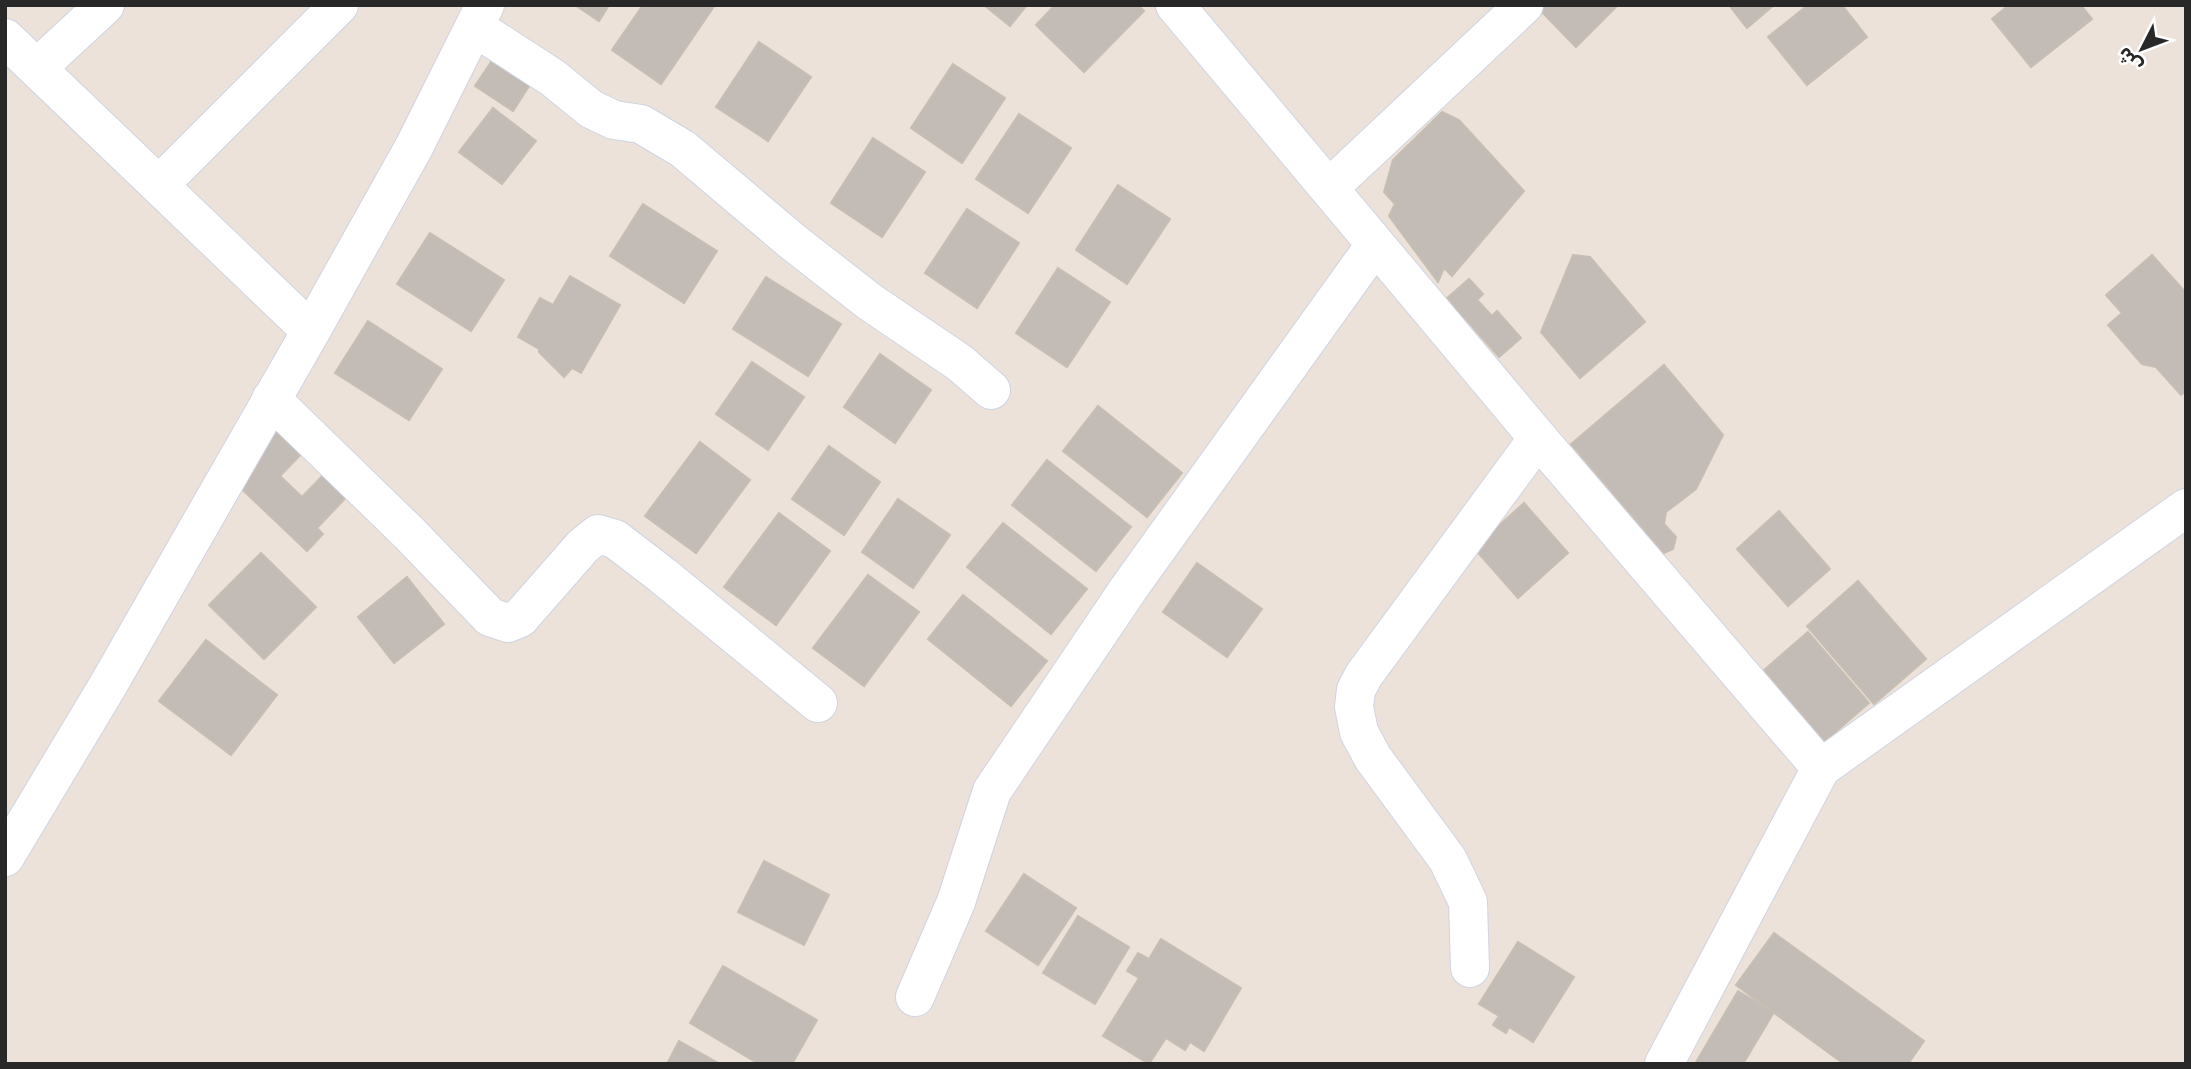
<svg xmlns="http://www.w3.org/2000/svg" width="2191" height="1069" viewBox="0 0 2191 1069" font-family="Karla,'Noto Sans Arabic',sans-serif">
<rect width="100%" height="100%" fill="#ece2d9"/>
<g fill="#c3bcb6" stroke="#c7beb3" stroke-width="2">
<polygon points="575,5 609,5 599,21"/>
<polygon points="643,5 715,5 661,84 612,50"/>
<polygon points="984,5 1027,5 1010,26"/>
<polygon points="1055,5 1138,5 1144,11 1084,72 1036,25"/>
<polygon points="1541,5 1618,5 1576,47 1538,8"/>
<polygon points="1729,5 1774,5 1747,28"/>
<polygon points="1808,5 1842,5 1867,37 1807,85 1768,37"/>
<polygon points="2009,5 2081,5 2092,19 2031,67 1992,19"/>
<polygon points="759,42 811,77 768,141 716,107"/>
<polygon points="501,47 538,72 513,111 475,86"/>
<polygon points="953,64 1005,98 962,163 911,128"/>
<polygon points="493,108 536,141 502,184 459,152"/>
<polygon points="1442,112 1459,120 1524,191 1452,276 1444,268 1438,282 1389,216 1395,204 1384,192 1393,160"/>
<polygon points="1019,114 1071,148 1028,213 976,179"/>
<polygon points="873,138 925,172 882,237 831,203"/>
<polygon points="1118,185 1170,219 1127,284 1076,250"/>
<polygon points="643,204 717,251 684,303 610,256"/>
<polygon points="967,209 1019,243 977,308 925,273"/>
<polygon points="430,233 504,280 471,331 397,284"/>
<polygon points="1573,255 1590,257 1645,322 1580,378 1541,332"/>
<polygon points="2152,255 2186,293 2186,391 2181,395 2156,367 2142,364 2108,325 2122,313 2106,295"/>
<polygon points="1058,268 1110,302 1067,367 1016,333"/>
<polygon points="570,276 620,305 581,373 572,368 564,377 539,352 539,349 518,337 540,298 553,305"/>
<polygon points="766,277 841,324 808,376 733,329"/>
<polygon points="1469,279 1483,294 1477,300 1492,316 1497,311 1521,338 1499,357 1447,298"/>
<polygon points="368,321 442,369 409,420 335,373"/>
<polygon points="880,354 931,390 895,443 844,407"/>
<polygon points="752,362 804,397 768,450 716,414"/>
<polygon points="1664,365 1723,435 1696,489 1666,512 1664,524 1676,537 1673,549 1664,553 1571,444"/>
<polygon points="1098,406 1182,473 1147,517 1063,451"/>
<polygon points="285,419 311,444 280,476 302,497 333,465 356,487 317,528 323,534 307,551 229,477"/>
<polygon points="700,442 750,480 696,553 645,516"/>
<polygon points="829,446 880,482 844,535 792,499"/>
<polygon points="1047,460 1131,527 1096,571 1012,505"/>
<polygon points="898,499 950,535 913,588 862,552"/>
<polygon points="1524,503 1568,553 1518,598 1474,548"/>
<polygon points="1779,511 1830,569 1788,606 1737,549"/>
<polygon points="779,513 830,551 776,625 724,587"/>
<polygon points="1003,523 1087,589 1051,634 967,567"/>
<polygon points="261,553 316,607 264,659 209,605"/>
<polygon points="1197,563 1262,609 1227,657 1163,612"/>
<polygon points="868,575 919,612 864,686 813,648"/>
<polygon points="407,577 444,624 394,663 358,617"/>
<polygon points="1858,581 1926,659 1874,704 1807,626"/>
<polygon points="963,595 1047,661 1011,706 928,639"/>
<polygon points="1808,632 1869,703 1825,741 1764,670"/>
<polygon points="206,640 277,695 231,755 159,701"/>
<polygon points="764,861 829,895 804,945 738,912"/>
<polygon points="1024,874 1076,908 1038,965 986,931"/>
<polygon points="1078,916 1129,947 1095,1004 1043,973"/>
<polygon points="1774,933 1924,1041 1908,1064 1844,1064 1736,985"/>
<polygon points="1161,939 1241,988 1204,1051 1190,1042 1185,1050 1166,1038 1149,1064 1103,1036 1139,978 1127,971 1138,953 1149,959"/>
<polygon points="1518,942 1574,977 1533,1042 1509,1027 1506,1033 1493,1025 1499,1016 1479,1004"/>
<polygon points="723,966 817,1020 792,1064 759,1064 690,1023"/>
<polygon points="1738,991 1774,1012 1743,1064 1695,1064"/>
<polygon points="679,1041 720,1064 667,1064"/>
</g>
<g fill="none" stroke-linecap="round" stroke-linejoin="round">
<g stroke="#ced4e2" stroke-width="40">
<g id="minor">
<polyline points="1175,5 1538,438 1821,768"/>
<polyline points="476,28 553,78 591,109 614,120 641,124 683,149 793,242 870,302 960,363 991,390"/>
<polyline points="5,38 311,331"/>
<polyline points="37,68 105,5"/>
<polyline points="159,185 339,5"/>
<polyline points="1329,188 1524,5"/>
<polyline points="271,399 409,533 490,617 508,623 520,618 583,546 598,534 615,539 662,575 818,703"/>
<polyline points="5,857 107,687 311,331 414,147 485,5"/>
<polyline points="1470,968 1468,902 1448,860 1373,758 1359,732 1354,707 1356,690 1364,675 1538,438"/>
<polyline points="915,997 956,902 992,791 1129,588 1375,245"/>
<polyline points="1664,1064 1821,768 2186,508"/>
</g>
</g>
<use href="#minor" stroke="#fff" stroke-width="38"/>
</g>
<rect width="2191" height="1069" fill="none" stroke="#282828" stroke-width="14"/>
<g transform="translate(2142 49) rotate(228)" stroke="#ffffff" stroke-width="5" paint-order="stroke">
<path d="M0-5L12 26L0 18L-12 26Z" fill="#282828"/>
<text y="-10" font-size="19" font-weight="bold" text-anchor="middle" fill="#282828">ش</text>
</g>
</svg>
